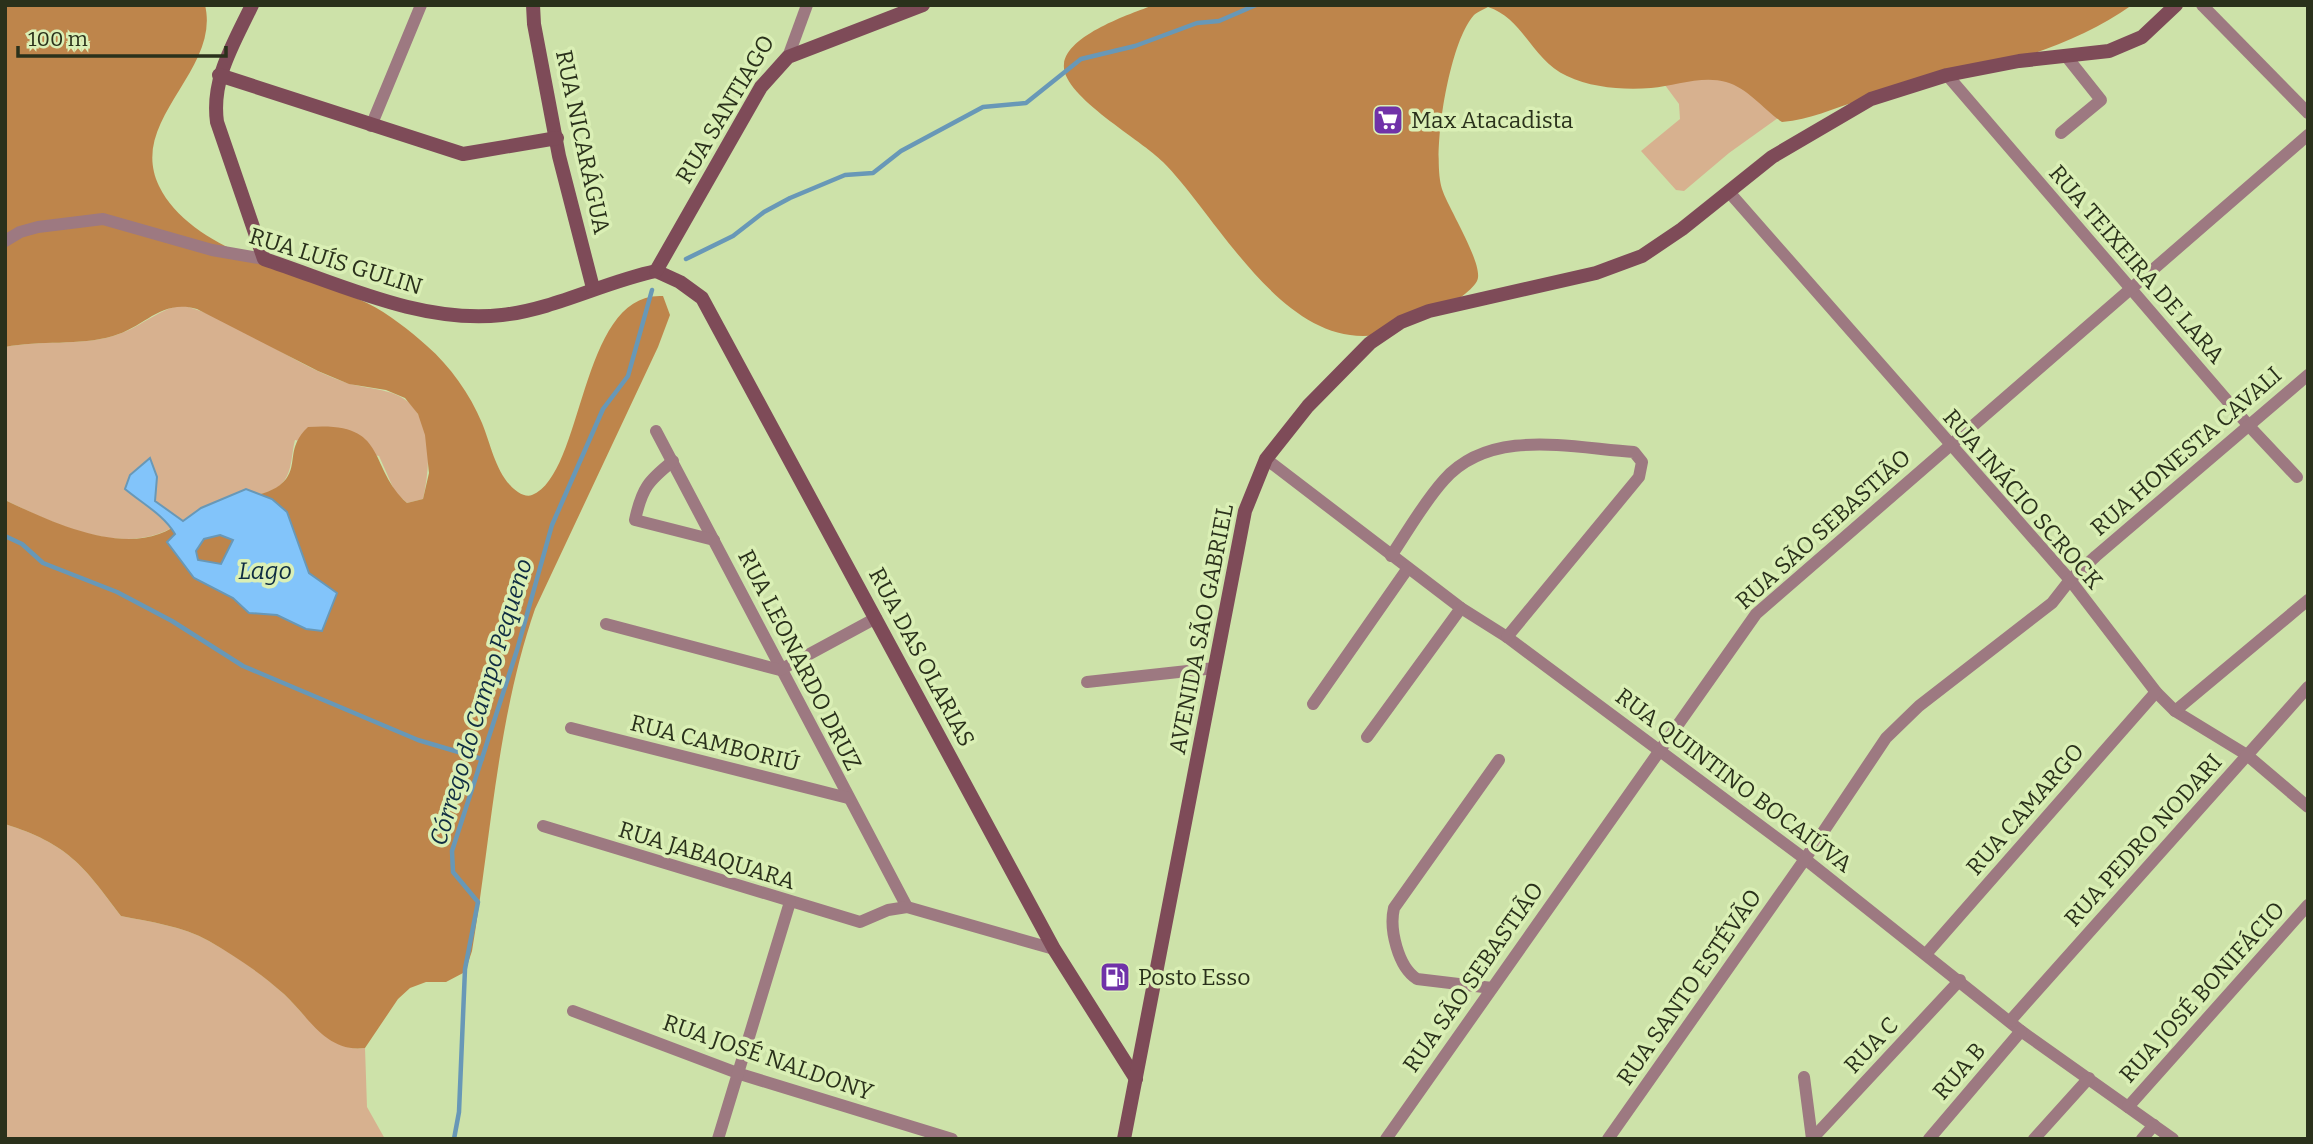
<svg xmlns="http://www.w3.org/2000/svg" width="2313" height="1144" viewBox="0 0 2313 1144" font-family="Bitter,serif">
<rect width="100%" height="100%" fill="#cde2a9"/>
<g fill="#d7b18f">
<polygon points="1633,42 1796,105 1729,153 1684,191 1676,190 1641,151 1680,119 1679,104"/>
<path d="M182 305C241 321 290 364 347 383 373 391 403 387 418 414 432 439 429 472 423 499L407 503 395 492 379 456 295 440C292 451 292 466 287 476 277 499 235 497 215 505 195 512 178 527 158 534 109 551 48 521 5 500V347C40 340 79 346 113 336 139 329 156 310 182 305Z"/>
<path d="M5 824C68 844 83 865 121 916 151 922 182 926 209 941 235 955 262 974 284 994 307 1015 329 1053 365 1048L367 1107 385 1139H5Z"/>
</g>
<g fill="#be854b">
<path d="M5 5H205C221 71 127 120 159 186 192 254 305 272 367 303 389 314 409 330 427 346 450 366 470 394 482 423 490 442 495 469 510 485 515 491 525 498 532 495 585 474 579 291 663 296L670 315 658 347 535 609C497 719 491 838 472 951L465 972 446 982H426L410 988 398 999 365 1048C326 1053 309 1017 284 994 262 974 235 956 209 941 182 926 151 922 121 916 83 865 68 844 5 824V500C47 520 112 551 159 534 181 526 198 509 221 503 241 497 272 497 286 479 298 463 286 448 308 427 390 421 366 465 407 503L423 499 429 473 425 435 418 414 405 398 386 390 349 384 318 371 197 309C160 299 146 327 113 336 79 346 40 340 5 347Z"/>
<path d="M1154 5H2132C2054 60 1950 76 1859 101 1832 108 1811 120 1782 122 1764 110 1748 88 1726 82 1702 75 1675 86 1651 88 1624 90 1592 88 1567 76 1533 61 1523 18 1488 7 1483 10 1477 12 1474 15 1449 42 1431 154 1442 189 1448 208 1485 266 1477 281 1466 302 1399 332 1376 335 1282 348 1218 217 1163 162 1142 140 1060 95 1064 64 1067 35 1130 14 1154 5Z"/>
</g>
<path fill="#82c4fa" stroke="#6898b7" stroke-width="2" fill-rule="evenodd" d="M150 458 157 477 155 501 183 521 201 508 246 489 272 499 287 512 309 573 337 593 322 631 306 629 277 615 249 613 233 598 194 578 167 542 175 534C164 515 143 504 125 489L130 475ZM220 535 233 540 221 564 198 560 196 551 204 539Z"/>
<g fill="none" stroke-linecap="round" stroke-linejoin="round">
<g stroke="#6898b7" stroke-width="4.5">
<polyline points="686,259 733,236 764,212 790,198 845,175 873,173 901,151 983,107 1026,103 1081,59 1135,46 1197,23 1219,21 1256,5"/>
<polyline points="5,536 22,544 43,563 117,592 172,621 243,666 418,740 482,759"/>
<polyline points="454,1139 459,1112 465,969 478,902 453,872 452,851 517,650 552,525 603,409 628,376 652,290"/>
</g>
<g stroke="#9d7981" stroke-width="12">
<polyline points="2202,5 2308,113"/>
<polyline points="788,57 807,5"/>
<polyline points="1947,75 2249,426 2297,477"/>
<polyline points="371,126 421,5"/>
<polyline points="2061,133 2101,100 2066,56"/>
<polyline points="1729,192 2070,580 2156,692 2175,711 2247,755 2308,807"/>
<polyline points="5,241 20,232 38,227 103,219 212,250 264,259"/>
<polyline points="656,431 907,907"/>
<polyline points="1266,459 1461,608 1507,637 1805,859 2021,1031 2173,1139"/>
<path d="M673 461C648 481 642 488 635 520L714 540"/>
<path d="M1391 556C1408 531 1424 502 1444 480 1491 427 1571 448 1634 452L1642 462 1639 477 1507 637"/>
<polyline points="606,624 780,670 876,618"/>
<polyline points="1087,682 1215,668"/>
<polyline points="1313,704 1408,568"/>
<polyline points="2175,711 2308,600"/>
<polyline points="571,728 848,798"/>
<polyline points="1367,737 1461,608"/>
<polyline points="543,826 860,922 888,910 907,907 1054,949"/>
<polyline points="1926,954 2156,692"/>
<path d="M1492 988 1417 979C1398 967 1389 929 1394 908L1499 760"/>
<polyline points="573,1011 740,1074 952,1139"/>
<polyline points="2010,1021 2308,687"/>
<polyline points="1804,1077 1812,1139"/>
<polyline points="2128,1107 2308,905"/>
<polyline points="718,1139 790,902"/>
<polyline points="1386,1139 1756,614 2308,135"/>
<polyline points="1608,1139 1805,859 1886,738 1919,706 2052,603 2070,580 2096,556 2308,375"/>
<polyline points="1812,1139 1960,980"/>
<polyline points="1929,1139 2021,1031"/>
<polyline points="2034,1139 2089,1078"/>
<polyline points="2142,1139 2154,1125"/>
</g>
<g stroke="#7e4b58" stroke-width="14">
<path d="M252 5C234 43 211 79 217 122L264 259C340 284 421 324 502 315 555 309 604 282 656 271"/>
<polyline points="533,5 534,24 559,156 593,288"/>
<polyline points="219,75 463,154 557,138"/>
<polyline points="656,271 680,282 702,298 1054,949 1136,1079"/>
<polyline points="656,271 761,87 788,57 923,5"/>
<polyline points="1124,1139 1245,511 1266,459 1308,406 1370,343 1401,322 1429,311 1596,273 1642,256 1682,229 1772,157 1871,99 1947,75 2019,61 2109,51 2142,37 2176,5"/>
</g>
</g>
<defs>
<g id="supermarket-square" transform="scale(1.575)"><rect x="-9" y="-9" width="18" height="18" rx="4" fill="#7032a8" stroke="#daefb5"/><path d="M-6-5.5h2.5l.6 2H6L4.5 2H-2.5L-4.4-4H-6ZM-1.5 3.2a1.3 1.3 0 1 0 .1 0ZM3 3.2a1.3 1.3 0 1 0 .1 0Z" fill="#fff"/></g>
<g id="fuel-square" transform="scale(1.575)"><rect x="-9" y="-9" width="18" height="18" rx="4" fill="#7032a8" stroke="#daefb5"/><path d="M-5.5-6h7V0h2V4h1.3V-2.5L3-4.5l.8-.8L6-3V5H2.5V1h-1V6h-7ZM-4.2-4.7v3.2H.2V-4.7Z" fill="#fff"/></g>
</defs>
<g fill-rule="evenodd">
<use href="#supermarket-square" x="1388" y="120"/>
<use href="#fuel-square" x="1115" y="977"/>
</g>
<g text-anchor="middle" stroke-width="7" stroke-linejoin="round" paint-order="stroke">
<g font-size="23" fill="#2a311b" stroke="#daefb5">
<text transform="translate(725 109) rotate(-59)" y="8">RUA SANTIAGO</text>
<text transform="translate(583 142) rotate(78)" y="8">RUA NICARÁGUA</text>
<text transform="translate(336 261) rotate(17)" y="8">RUA LUÍS GULIN</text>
<text transform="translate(2137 264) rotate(49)" y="8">RUA TEIXEIRA DE LARA</text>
<text transform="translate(2186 451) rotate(-41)" y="8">RUA HONESTA CAVALI</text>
<text transform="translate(2023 499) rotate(49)" y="8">RUA INÁCIO SCROCK</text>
<text transform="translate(1823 529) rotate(-42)" y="8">RUA SÃO SEBASTIÃO</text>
<text transform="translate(1201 629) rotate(-79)" y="8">AVENIDA SÃO GABRIEL</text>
<text transform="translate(922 657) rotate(62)" y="8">RUA DAS OLARIAS</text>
<text transform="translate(800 660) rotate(63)" y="8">RUA LEONARDO DRUZ</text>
<text transform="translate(715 743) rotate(14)" y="8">RUA CAMBORIÚ</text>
<text transform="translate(1734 780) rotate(37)" y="8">RUA QUINTINO BOCAIÚVA</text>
<text transform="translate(2025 809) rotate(-49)" y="8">RUA CAMARGO</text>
<text transform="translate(2143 840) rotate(-48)" y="8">RUA PEDRO NODARI</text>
<text transform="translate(707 855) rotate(17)" y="8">RUA JABAQUARA</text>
<text transform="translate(1473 977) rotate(-55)" y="8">RUA SÃO SEBASTIÃO</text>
<text transform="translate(1689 987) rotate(-55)" y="8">RUA SANTO ESTÉVÃO</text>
<text transform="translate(2202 992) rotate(-48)" y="8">RUA JOSÉ BONIFÁCIO</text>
<text transform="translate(1871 1045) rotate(-47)" y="8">RUA C</text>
<text transform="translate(768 1057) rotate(19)" y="8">RUA JOSÉ NALDONY</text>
<text transform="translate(1959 1071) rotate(-49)" y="8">RUA B</text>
</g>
<g font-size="23" fill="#2a311b" stroke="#daefb5" text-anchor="start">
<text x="1411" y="128">Max Atacadista</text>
<text x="1138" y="985">Posto Esso</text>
</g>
<g font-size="24" font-style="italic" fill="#0f2c42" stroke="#daefb5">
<text x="265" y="579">Lago</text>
<text transform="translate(481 702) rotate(-73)" y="8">Córrego do Campo Pequeno</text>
</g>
</g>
<rect width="2313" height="1144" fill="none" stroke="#2a311b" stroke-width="14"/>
<path d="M18 46v10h208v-10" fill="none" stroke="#2a311b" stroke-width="3.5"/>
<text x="28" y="46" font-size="21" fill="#2a311b" stroke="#daefb5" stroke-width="5" paint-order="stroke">100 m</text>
</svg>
